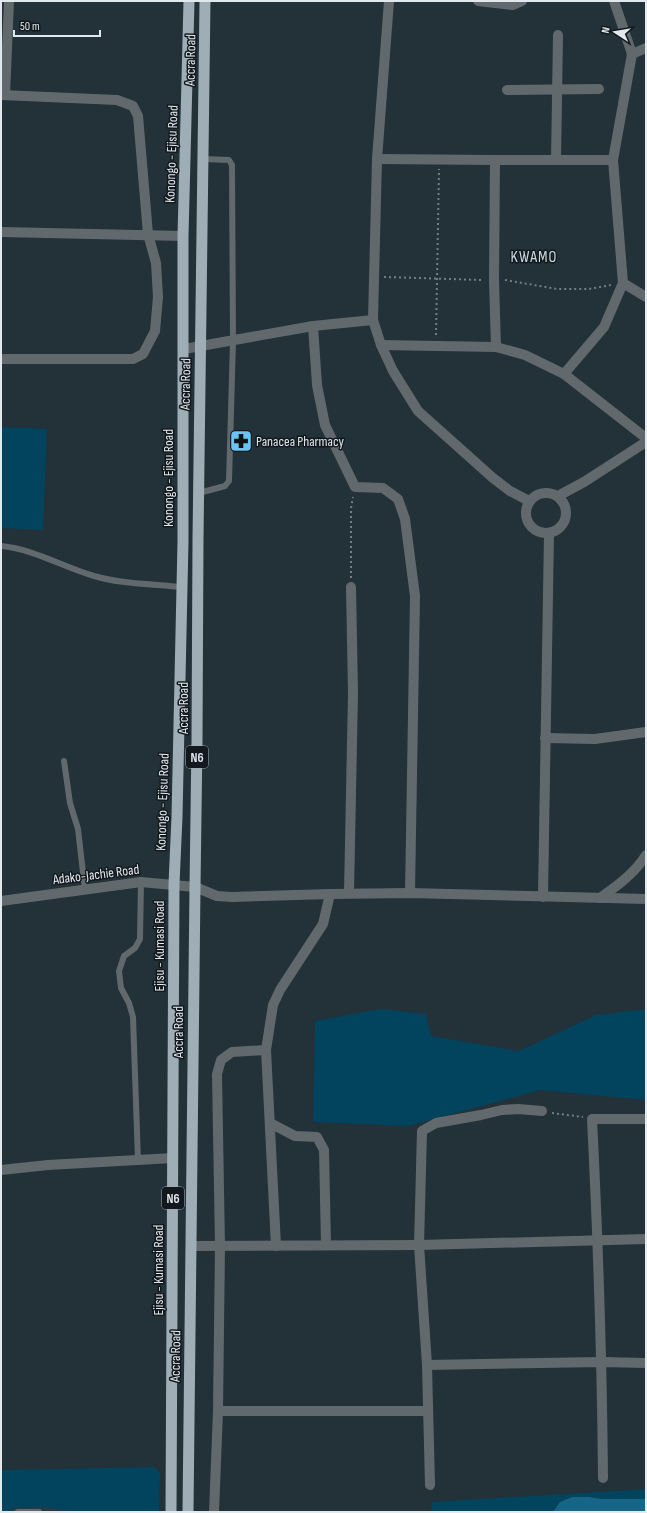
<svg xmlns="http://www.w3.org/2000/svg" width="647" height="1513" viewBox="0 0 647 1513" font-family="'Sofia Sans Condensed',sans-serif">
<rect width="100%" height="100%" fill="#233138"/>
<polygon fill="#263b45" points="46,1506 77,1512 6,1512 15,1508"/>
<g fill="#02445d">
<polygon points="1,427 47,429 43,530 1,528"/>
<polygon points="381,1009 426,1014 431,1036 519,1051 596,1015 646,1009 646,1100 540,1090 408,1126 313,1122 315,1021"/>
<polygon points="154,1467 160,1472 159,1512 77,1512 45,1507 15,1508 6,1512 1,1512 1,1470"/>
<polygon points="646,1489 646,1499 601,1499 589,1497 560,1502 553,1512 431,1512 432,1502"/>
</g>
<polygon fill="#176586" points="572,1497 589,1497 601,1499 646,1499 646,1512 553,1512 560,1502"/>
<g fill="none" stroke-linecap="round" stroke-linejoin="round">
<g stroke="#737f85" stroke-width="2" stroke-dasharray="2 3" stroke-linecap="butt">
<polyline points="384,277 483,280"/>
<polyline points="505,280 557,289 589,289 611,285"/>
<polyline points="436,335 439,169"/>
<polyline points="351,578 351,508 353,497"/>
<polyline points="552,1113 583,1117"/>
</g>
<g stroke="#62696c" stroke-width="6">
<polyline points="199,493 225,486 229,481 233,341 232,165 229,160 204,159"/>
<path d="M1 546C34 549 63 567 94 576 121 584 154 584 182 587"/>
<polyline points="64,761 70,803 78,829 85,890"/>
<polyline points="138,1160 133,1017 129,1003 121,988 119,971 124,956 135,948 140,939 141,882"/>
<polyline points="18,1512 39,1512"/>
</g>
<g stroke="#62696c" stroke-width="10">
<polyline points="389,1 377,159 373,320 381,345 393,371 418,411 493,478 510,491 529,501"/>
<polyline points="478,1 513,5 522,1"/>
<polyline points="632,54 646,48"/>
<polyline points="507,90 599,89"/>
<polyline points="1,95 117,100 133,106 138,116 148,234 156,263 158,297 155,331 143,354 133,359 1,359"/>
<polyline points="5,95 9,1"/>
<polyline points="377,159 495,160 613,160"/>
<polyline points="495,160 494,280 496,347"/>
<polyline points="556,160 558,35"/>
<polyline points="1,232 183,236"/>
<polyline points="623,283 646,297"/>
<polyline points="313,326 317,385 325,425 355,487 383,488 398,499 405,519 415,596 410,893"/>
<polyline points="381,345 496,347 525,355 564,374 646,438"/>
<polyline points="184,349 313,326 373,320"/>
<polyline points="564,374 604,327 623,283 613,160 632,54 614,1"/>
<circle cx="546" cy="513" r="20"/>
<polyline points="558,496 584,482 646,442"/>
<polyline points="545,738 595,739 646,732"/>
<polyline points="195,887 217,896 232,897 330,894 410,893 646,899"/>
<polyline points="349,893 353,693 351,587"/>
<polyline points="543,897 549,533"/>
<path d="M600 898C617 886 635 873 646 855"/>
<polyline points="270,1123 295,1136 317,1137 324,1150 326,1245"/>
<polyline points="1,1170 48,1165 173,1158"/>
<polyline points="192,1246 419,1245 646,1239"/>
<polyline points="276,1246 266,1050 273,1005 280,990 323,924 330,894"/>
<polyline points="427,1365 602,1362 646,1363"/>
<polyline points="218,1411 220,1246 217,1074 221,1060 232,1052 266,1050"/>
<path d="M603 1478C602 1358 598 1239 592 1119H646"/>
<polyline points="430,1485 427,1365 419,1245 422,1131 436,1123 481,1115 502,1110 518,1109 542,1111"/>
<polyline points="214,1512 218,1411 428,1411"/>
</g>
<polyline stroke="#62696c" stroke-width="10" points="1,901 141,882 195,887"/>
<g stroke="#9eadb6" stroke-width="11">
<polyline points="171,1512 174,884 177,817 183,541 183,236 189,1"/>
<polyline points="188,1512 195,887 197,740 198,539 205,1"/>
</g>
</g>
<defs>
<g id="pharmacy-square" transform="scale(1.15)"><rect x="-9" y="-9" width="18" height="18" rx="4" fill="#68c4f0" stroke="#12181b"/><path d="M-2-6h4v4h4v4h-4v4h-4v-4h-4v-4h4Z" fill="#111"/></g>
</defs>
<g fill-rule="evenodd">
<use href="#pharmacy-square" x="241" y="441"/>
</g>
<g text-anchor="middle" stroke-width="3" stroke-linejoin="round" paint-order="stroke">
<g fill="#12181b" stroke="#a3aaaf" stroke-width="1">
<rect x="186" y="746" width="22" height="22" rx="3"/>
<rect x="162" y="1187" width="22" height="22" rx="3"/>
</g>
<g font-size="13" font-weight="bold" fill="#e1e9ee">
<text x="197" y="762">N6</text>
<text x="173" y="1203">N6</text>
</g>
<g font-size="14" fill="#e1e9ee" stroke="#12181b">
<text transform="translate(190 60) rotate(-89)" y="5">Accra Road</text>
<text transform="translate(171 154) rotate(-88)" y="5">Konongo - Ejisu Road</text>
<text transform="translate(185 384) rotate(-89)" y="5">Accra Road</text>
<text transform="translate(168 478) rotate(-90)" y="5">Konongo - Ejisu Road</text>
<text transform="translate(183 708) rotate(-90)" y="5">Accra Road</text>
<text transform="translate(162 802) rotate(-88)" y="5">Konongo - Ejisu Road</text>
<text transform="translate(96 874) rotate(-7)" y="5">Adako-Jachie Road</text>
<text transform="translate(159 946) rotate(-90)" y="5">Ejisu - Kumasi Road</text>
<text transform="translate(178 1032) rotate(-90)" y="5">Accra Road</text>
<text transform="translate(158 1270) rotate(-90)" y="5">Ejisu - Kumasi Road</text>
<text transform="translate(175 1356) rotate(-89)" y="5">Accra Road</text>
</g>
<g font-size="14" fill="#e1e9ee" stroke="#12181b" text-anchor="start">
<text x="256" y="446">Panacea Pharmacy</text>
</g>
<g font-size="16" letter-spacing="1" fill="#cadce6" stroke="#12181b">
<text x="534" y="262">KWAMO</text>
</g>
</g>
<rect width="647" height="1513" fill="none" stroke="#e1e9ee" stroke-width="4"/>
<g transform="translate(615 32) rotate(282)" stroke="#12181b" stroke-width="3" paint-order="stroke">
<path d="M0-3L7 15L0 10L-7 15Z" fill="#e1e9ee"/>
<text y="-6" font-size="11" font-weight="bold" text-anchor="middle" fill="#e1e9ee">N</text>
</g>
<path d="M14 30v6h86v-6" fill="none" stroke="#e1e9ee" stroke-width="2"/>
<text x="20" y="30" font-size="12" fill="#e1e9ee" stroke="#12181b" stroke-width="3" paint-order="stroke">50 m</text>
</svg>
